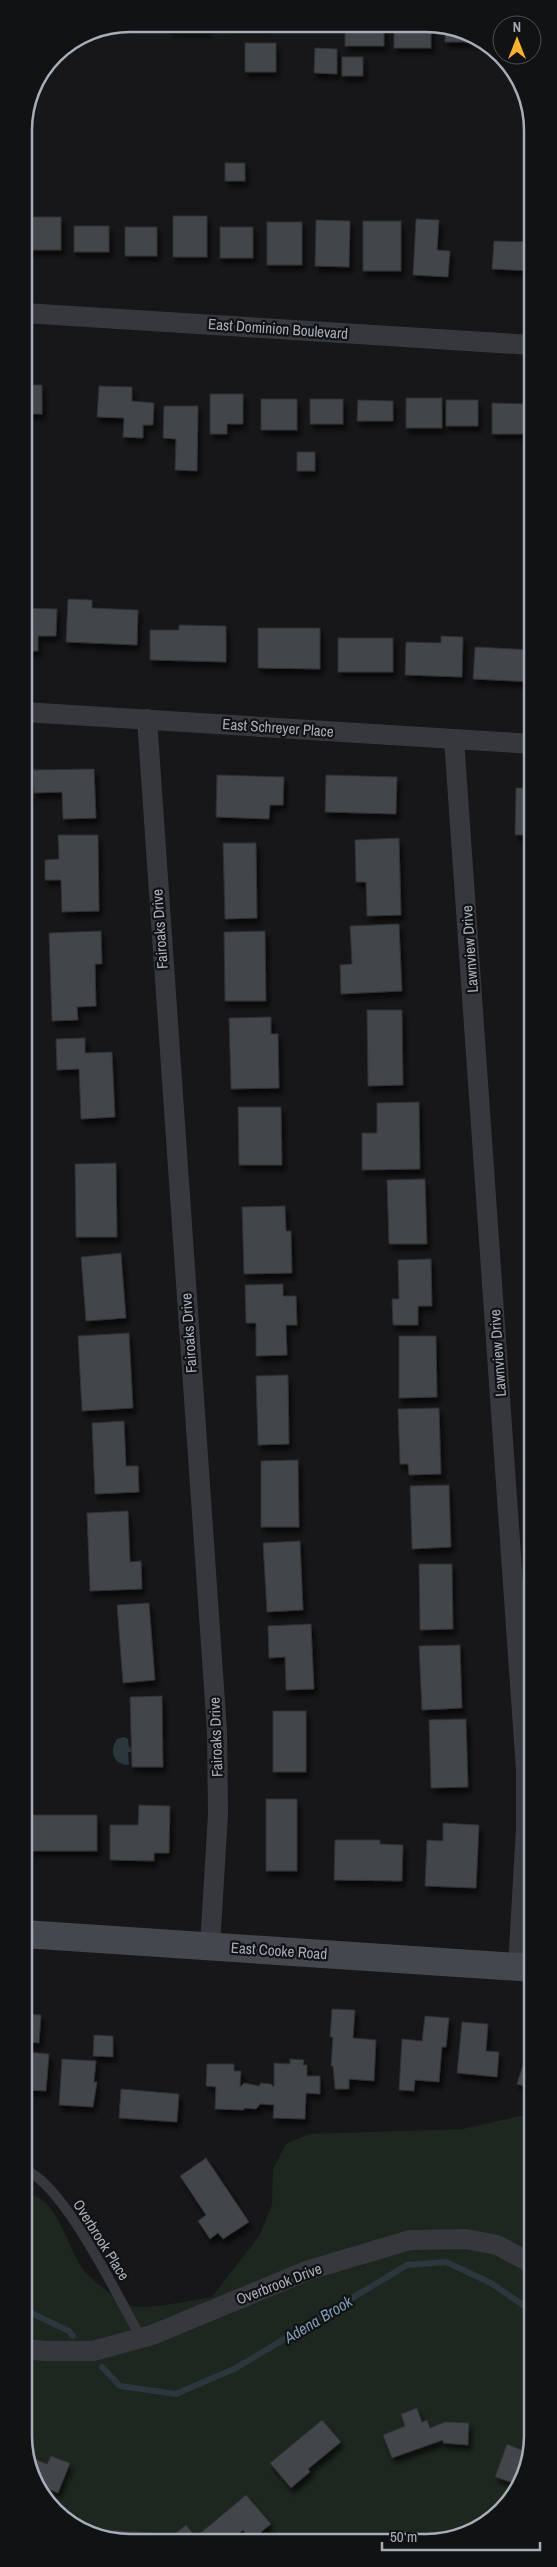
<svg xmlns="http://www.w3.org/2000/svg" width="557" height="2567" viewBox="0 0 557 2567" font-family="'Archivo Narrow',sans-serif">
<defs>
<filter id="shadow"><feDropShadow dx="3" dy="5.5" stdDeviation="2.5" flood-color="#0009"/></filter>
</defs>
<rect width="100%" height="100%" fill="#171719"/>
<path fill="#1e271f" d="M533 2113V2443L525 2477 502 2512 440 2542 110 2541 51 2507 25 2450V2194C59 2194 68 2255 88 2275 94 2282 120 2302 128 2305 145 2311 193 2300 212 2297L259 2236 272 2205 273 2169 286 2144 309 2134 463 2129Z"/>
<path fill="#2c363d" d="M124 1737 128 1739 129 1747 133 1746 134 1752H128L129 1765C113 1765 109 1751 117 1739Z"/>
<g fill="none" stroke-linecap="round" stroke-linejoin="round">
<g stroke="#2c363d" stroke-width="6">
<polyline points="25,2310 69,2331 73,2336"/>
<polyline points="102,2367 120,2386 176,2394 236,2368 407,2265 446,2262 491,2283 533,2312"/>
</g>
</g>
<g fill="#424449" stroke="#303035" filter="url(#shadow)">
<polygon points="169,24 207,24 207,31 169,30"/>
<polygon points="227,24 269,25 269,27 227,27"/>
<rect x="345" y="25" width="39" height="21"/>
<rect x="394" y="26" width="37" height="22"/>
<polygon points="445,26 447,26 475,42 445,42"/>
<rect x="245" y="43" width="31" height="29"/>
<polygon points="315,48 337,49 337,74 314,73"/>
<rect x="342" y="57" width="21" height="19"/>
<rect x="225" y="163" width="20" height="18"/>
<rect x="173" y="216" width="34" height="41"/>
<rect x="24" y="217" width="37" height="33"/>
<polygon points="416,219 439,220 437,250 450,251 448,277 413,275"/>
<polygon points="316,220 350,221 349,267 315,266"/>
<rect x="363" y="221" width="38" height="50"/>
<rect x="267" y="222" width="35" height="43"/>
<rect x="74" y="226" width="35" height="26"/>
<rect x="125" y="227" width="32" height="29"/>
<rect x="220" y="227" width="33" height="31"/>
<polygon points="494,241 532,242 532,271 492,269"/>
<rect x="24" y="385" width="18" height="29"/>
<polygon points="99,386 132,387 132,401 154,403 153,425 143,425 143,438 123,437 124,418 97,417"/>
<polygon points="210,394 243,394 243,424 227,424 227,434 210,434"/>
<rect x="406" y="398" width="36" height="30"/>
<rect x="261" y="399" width="36" height="31"/>
<rect x="310" y="399" width="33" height="25"/>
<polygon points="358,400 393,401 393,421 357,421"/>
<rect x="446" y="400" width="32" height="26"/>
<polygon points="492,403 528,404 527,434 492,434"/>
<polygon points="164,406 198,406 197,471 175,470 176,439 163,438"/>
<rect x="297" y="452" width="18" height="19"/>
<polygon points="68,599 92,600 92,608 138,610 137,645 66,642"/>
<polygon points="24,608 57,609 56,636 38,636 38,651 24,651"/>
<polygon points="179,625 226,626 226,662 150,660 150,630 179,630"/>
<polygon points="258,628 320,628 320,669 258,668"/>
<polygon points="441,636 463,637 462,677 405,675 406,642 441,643"/>
<rect x="338" y="638" width="55" height="34"/>
<polygon points="475,647 533,650 533,682 473,679"/>
<polygon points="94,769 96,818 63,819 62,792 34,793 33,770"/>
<polygon points="217,775 284,777 283,805 270,805 269,819 216,817"/>
<polygon points="326,775 397,777 396,814 325,812"/>
<polygon points="516,788 533,788 533,835 515,835"/>
<polygon points="58,835 98,835 99,911 62,912 61,880 45,880 45,860 59,859"/>
<polygon points="399,838 401,915 367,916 366,882 356,882 355,840"/>
<polygon points="223,843 256,843 257,918 225,919"/>
<polygon points="533,850 533,926 530,926 526,851"/>
<polygon points="399,924 402,991 341,994 340,965 352,964 350,926"/>
<polygon points="101,931 102,964 95,964 96,1006 77,1007 78,1020 52,1021 49,933"/>
<polygon points="265,931 266,1001 225,1001 224,932"/>
<polygon points="367,1010 402,1010 403,1085 368,1086"/>
<polygon points="271,1017 271,1034 278,1034 279,1088 231,1089 229,1018"/>
<polygon points="85,1038 85,1053 112,1052 115,1117 81,1119 79,1069 57,1070 56,1039"/>
<polygon points="419,1102 420,1169 362,1170 362,1133 377,1133 377,1103"/>
<polygon points="238,1107 281,1107 282,1165 239,1165"/>
<polygon points="116,1163 117,1237 76,1237 75,1164"/>
<polygon points="425,1179 427,1244 389,1244 387,1180"/>
<polygon points="285,1206 286,1231 291,1231 292,1273 244,1274 242,1207"/>
<polygon points="121,1253 126,1318 86,1321 81,1257"/>
<polygon points="431,1259 432,1306 418,1306 418,1325 393,1325 392,1299 399,1299 398,1260"/>
<polygon points="283,1284 283,1296 296,1296 297,1325 286,1325 287,1355 256,1356 256,1323 246,1323 245,1285"/>
<polygon points="129,1333 133,1408 82,1411 78,1336"/>
<polygon points="399,1336 436,1336 437,1397 399,1398"/>
<polygon points="288,1375 289,1444 258,1445 256,1376"/>
<polygon points="439,1408 441,1474 409,1475 408,1464 400,1464 398,1409"/>
<polygon points="124,1421 126,1466 138,1466 139,1492 95,1494 92,1423"/>
<polygon points="298,1460 299,1527 261,1527 261,1461"/>
<polygon points="449,1485 451,1547 412,1549 410,1486"/>
<polygon points="128,1511 130,1562 141,1561 142,1589 90,1591 87,1513"/>
<polygon points="300,1541 303,1610 267,1612 263,1543"/>
<polygon points="419,1564 452,1564 453,1629 420,1630"/>
<polygon points="149,1603 155,1680 123,1683 117,1605"/>
<polygon points="311,1624 314,1689 286,1690 285,1657 269,1658 268,1626"/>
<polygon points="460,1645 462,1708 422,1710 419,1646"/>
<polygon points="162,1696 163,1767 132,1767 130,1697"/>
<rect x="273" y="1711" width="33" height="61"/>
<polygon points="466,1719 468,1787 431,1788 429,1720"/>
<rect x="266" y="1799" width="31" height="72"/>
<polygon points="139,1805 170,1806 169,1853 154,1853 154,1861 110,1860 110,1825 138,1825"/>
<rect x="30" y="1815" width="67" height="36"/>
<polygon points="443,1823 479,1825 476,1888 425,1886 427,1840 443,1841"/>
<polygon points="335,1840 380,1840 380,1844 403,1845 402,1881 334,1880"/>
<polygon points="332,2009 355,2010 353,2038 376,2040 374,2081 349,2079 349,2089 335,2089 333,2066 331,2066 333,2037 330,2037"/>
<polygon points="25,2014 41,2015 39,2043 29,2042 28,2052 49,2054 46,2091 25,2090"/>
<polygon points="425,2016 449,2018 446,2047 442,2047 439,2082 415,2080 414,2091 399,2090 402,2039 422,2041"/>
<polygon points="462,2022 488,2024 486,2051 499,2052 497,2077 457,2073"/>
<polygon points="94,2035 113,2036 113,2057 93,2056"/>
<polygon points="526,2055 533,2058 533,2089 517,2084"/>
<polygon points="62,2059 96,2061 94,2082 97,2082 93,2107 59,2105"/>
<polygon points="290,2059 304,2060 303,2065 307,2065 307,2076 320,2076 320,2094 306,2093 305,2119 273,2118 274,2105 260,2104 256,2109 244,2108 244,2110 215,2109 216,2087 206,2086 207,2064 234,2064 234,2071 241,2071 240,2087 244,2083 259,2086 261,2083 271,2084 274,2087 274,2063 290,2064"/>
<polygon points="121,2089 179,2094 177,2122 119,2118"/>
<polygon points="206,2158 249,2222 223,2239 218,2233 210,2239 198,2221 206,2215 180,2176"/>
<polygon points="417,2408 422,2422 427,2420 430,2428 445,2422 469,2423 468,2445 443,2443 443,2440 392,2458 383,2435 405,2426 401,2414"/>
<polygon points="322,2420 341,2442 308,2469 310,2472 291,2488 270,2463"/>
<polygon points="507,2444 524,2451 525,2448 531,2450 525,2477 520,2485 495,2477"/>
<polygon points="28,2456 47,2464 51,2456 70,2463 58,2493 47,2489 45,2494"/>
<polygon points="246,2495 271,2524 261,2532 268,2541 279,2532 286,2542 252,2542 243,2530 229,2542 202,2541 197,2536"/>
<polygon points="186,2525 199,2541 168,2541 167,2540"/>
<polygon points="104,2530 154,2533 153,2541 110,2541 104,2538"/>
</g>
<g fill="none" stroke-linecap="round" stroke-linejoin="round">
<path stroke="#37383e" stroke-width="10" d="M25 2170C64 2184 119 2299 141 2338"/>
<g stroke="#37383e" stroke-width="20">
<polyline points="24,313 532,345"/>
<polyline points="24,712 533,744"/>
<polyline points="147,719 217,1731 218,1814 210,1946"/>
<polyline points="454,739 526,1770 526,1828 518,1967"/>
<polyline points="25,2349 45,2351 93,2351 152,2335 309,2270 410,2240 466,2239 497,2245 533,2264"/>
</g>
<polyline stroke="#45474e" stroke-width="28" points="24,1934 533,1968"/>
</g>
<g text-anchor="middle" stroke-width="4.5" stroke-linejoin="round" paint-order="stroke">
<g font-size="15" fill="#a8aeb9" stroke="#111214">
<text transform="translate(278 329) rotate(4)" y="5">East Dominion Boulevard</text>
<text transform="translate(278 728) rotate(4)" y="5">East Schreyer Place</text>
<text transform="translate(160 929) rotate(-94)" y="5">Fairoaks Drive</text>
<text transform="translate(470 949) rotate(-94)" y="5">Lawnview Drive</text>
<text transform="translate(189 1333) rotate(-94)" y="5">Fairoaks Drive</text>
<text transform="translate(498 1353) rotate(-94)" y="5">Lawnview Drive</text>
<text transform="translate(216 1737) rotate(-92)" y="5">Fairoaks Drive</text>
<text transform="translate(279 1951) rotate(4)" y="5">East Cooke Road</text>
<text transform="translate(101 2240) rotate(58)" y="5">Overbrook Place</text>
<text transform="translate(279 2284) rotate(-21)" y="5">Overbrook Drive</text>
</g>
<g font-size="16" font-style="italic" fill="#7e9cb5" stroke="#111214">
<text transform="translate(318 2319) rotate(-31)" y="6">Adena Brook</text>
</g>
</g>
<path d="M0 0H557V2567H0ZM130 32H426A98 98 0 0 1 524 130V2436A98 98 0 0 1 426 2534H130A98 98 0 0 1 32 2436V130A98 98 0 0 1 130 32Z" fill="#111214" fill-rule="evenodd"/>
<path fill="none" stroke="#a8aeb9" stroke-width="2.5" d="M130 32H426A98 98 0 0 1 524 130V2436A98 98 0 0 1 426 2534H130A98 98 0 0 1 32 2436V130A98 98 0 0 1 130 32Z"/>
<g transform="translate(517 40)"><circle r="24" fill="#111214" stroke="#4d5056"/>
<path d="M0-4L9 19L0 12L-9 19Z" fill="#f8b22f"/>
<text y="-8" font-size="14" font-weight="bold" text-anchor="middle" fill="#a8aeb9">N</text>
</g>
<path d="M382 2542v8h158v-8" fill="none" stroke="#a8aeb9" stroke-width="2.5"/>
<text x="390" y="2542" font-size="15" fill="#a8aeb9" stroke="#111214" stroke-width="4" paint-order="stroke">50 m</text>
</svg>
